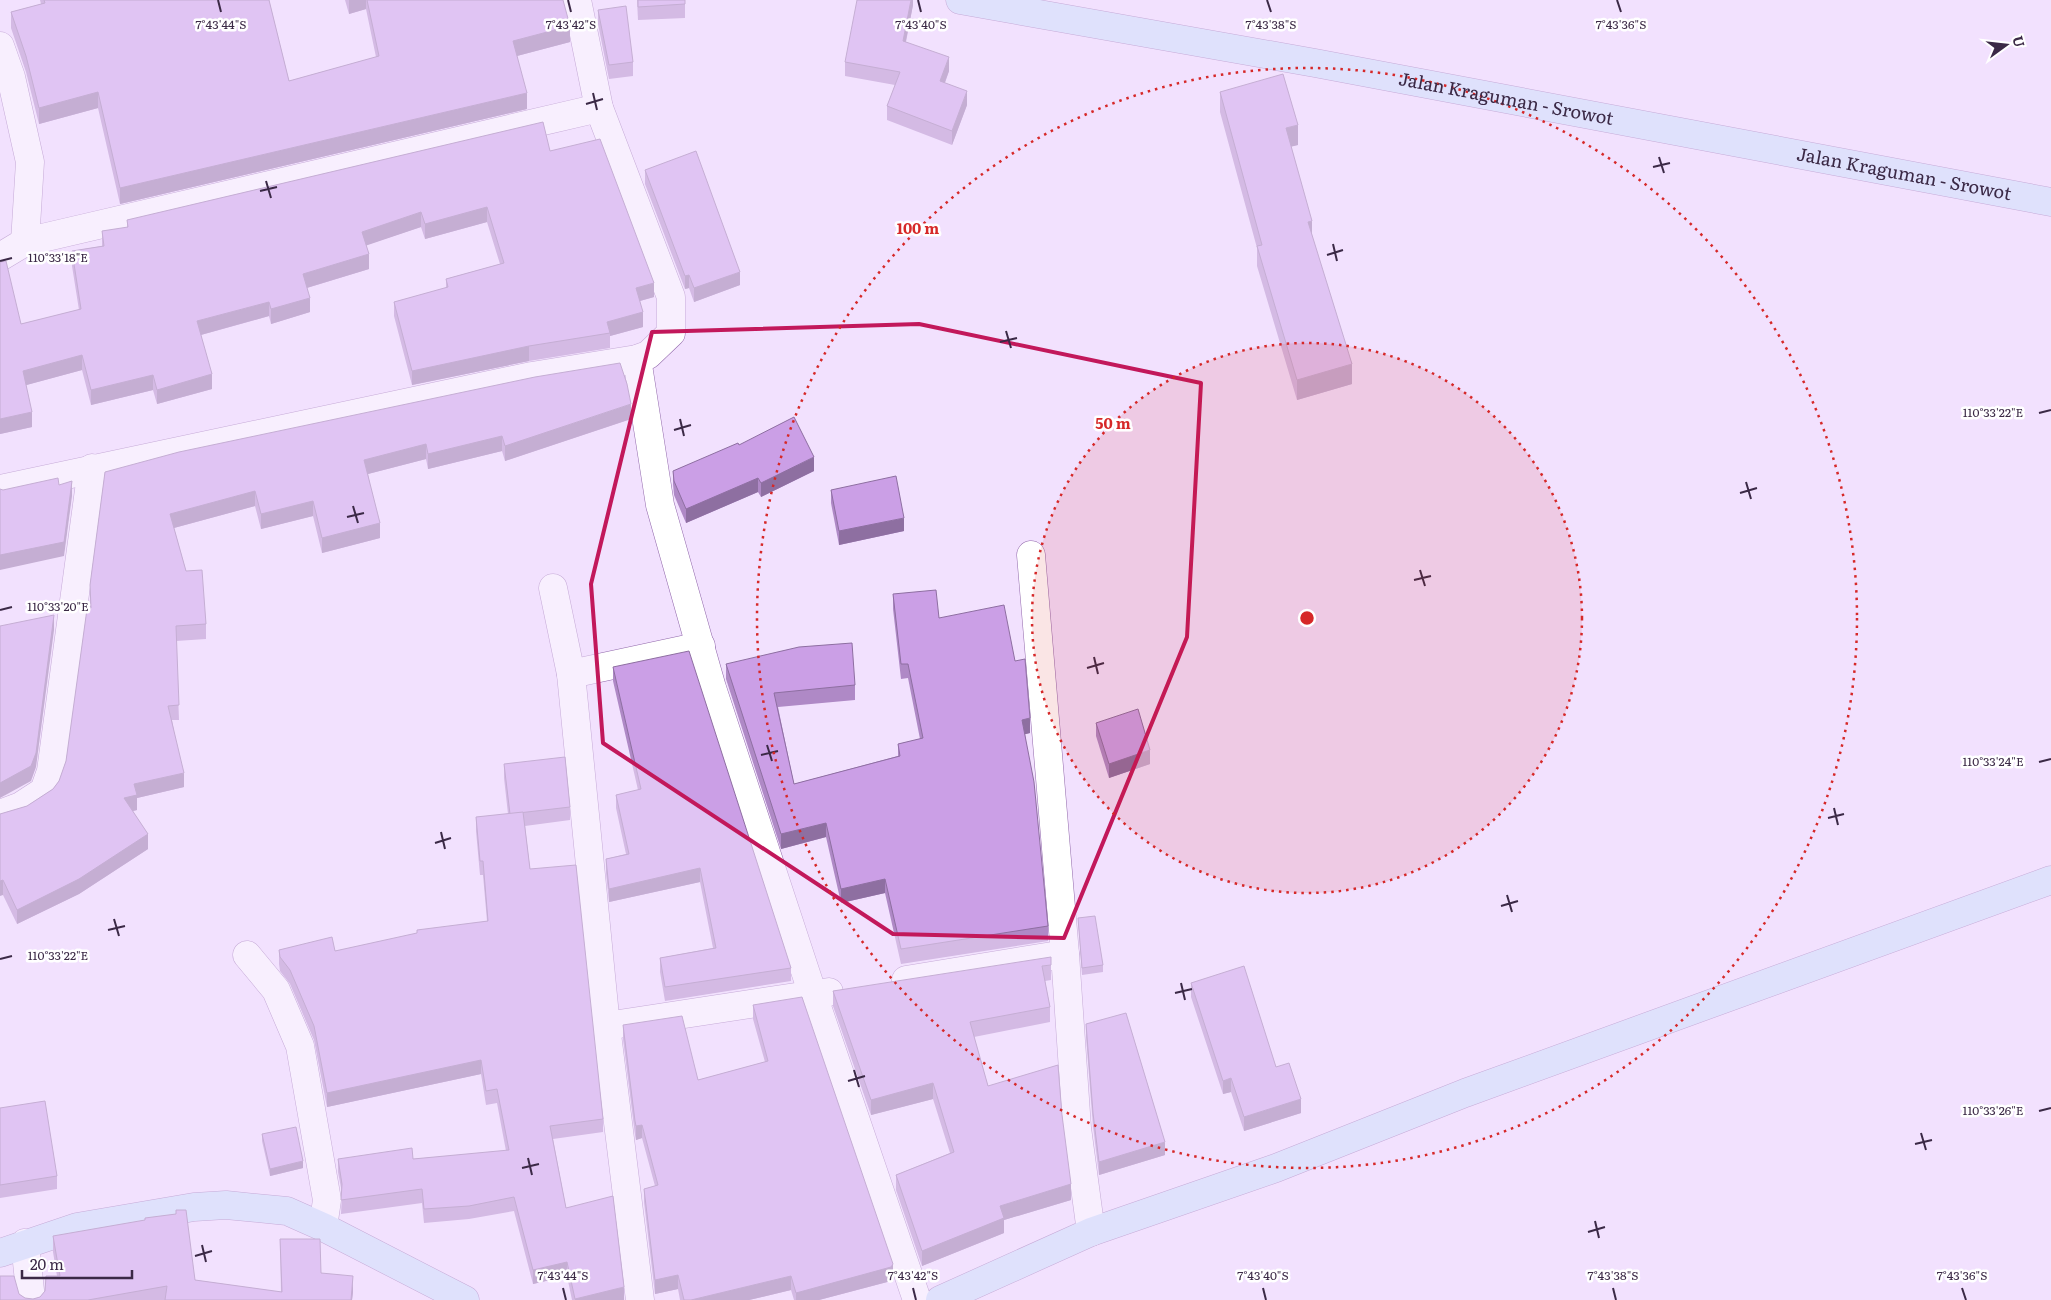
<svg xmlns="http://www.w3.org/2000/svg" width="2051" height="1300" viewBox="0 0 2051 1300" font-family="Literata,serif">
<rect width="100%" height="100%" fill="#f2e1fe"/>
<g fill="none" stroke-linecap="round" stroke-linejoin="round">
<g stroke="#9168ab" stroke-width="29">
<g id="street">
<polyline points="0,46 11,77 30,162 25,242"/>
<polyline points="0,257 25,242 599,108"/>
<polyline points="637,359 660,505 712,688 813,995 917,1300"/>
<polyline points="0,489 532,376 637,359 648,355 671,333 671,297 599,108 577,0"/>
<polyline points="1031,555 1065,954 1077,1128 1091,1232"/>
<polyline points="553,588 571,674 606,1026 640,1300"/>
<polyline points="571,674 701,646"/>
<polyline points="0,814 21,806 44,791 51,771 92,468"/>
<polyline points="247,955 276,990 300,1046 327,1200 323,1227"/>
<polyline points="906,980 1065,954"/>
<polyline points="606,1026 829,992"/>
<polyline points="25,1243 31,1300"/>
</g>
</g>
<g stroke="#9168ab" stroke-width="29">
<g id="secondary">
<path id="s1" d="M960 0 1315 63 2051 202"/>
<polyline points="0,1253 77,1227 194,1207 226,1205 287,1211 323,1227 465,1300"/>
<polyline points="940,1300 1091,1232 1276,1168 1465,1093 2051,880"/>
</g>
</g>
<use href="#street" stroke="#fff" stroke-width="28"/>
<use href="#secondary" stroke="#c8e1fb" stroke-width="28"/>
</g>
<g fill="#af89c6">
<polygon points="40,0 269,0 289,81 376,57 366,9 349,14 345,0 563,0 570,42 517,56 527,109 120,204 98,108 39,124 26,72 11,28 11,12 41,4"/>
<polygon points="637,0 685,0 685,18 638,20"/>
<polygon points="913,0 913,5 906,42 949,71 945,83 967,105 952,145 887,120 887,106 895,85 845,76 845,62"/>
<polygon points="598,10 633,62 633,76 609,79 598,24"/>
<polygon points="1220,92 1298,145 1291,146 1312,235 1352,384 1297,400 1257,266 1257,248 1220,112"/>
<polygon points="550,151 654,297 640,301 643,327 610,336 610,348 529,361 412,385 394,316 394,302 446,288 446,279 500,264 487,222 425,239 421,227 366,245 369,269 307,288 310,312 271,324 269,316 201,335 212,389 157,404 153,390 91,405 82,370 26,385 32,427 0,434 0,262 21,324 79,310 72,266 72,251 102,246 102,231 127,228 127,220"/>
<polygon points="645,170 740,285 694,302 689,288 685,289 645,184"/>
<polygon points="631,419 505,461 502,451 428,469 426,459 368,474 380,538 322,553 313,516 261,529 255,506 174,528 186,571 206,624 206,639 176,641 179,720 172,720 184,787 137,798 137,810 133,811 148,849 79,894 17,924 3,895 0,814 27,806 53,789 59,781 66,761 90,608 90,585 105,472"/>
<polygon points="739,445 814,471 761,497 758,492 686,523 674,495 673,484 673,471"/>
<polygon points="831,490 904,531 839,545 831,503"/>
<polygon points="893,594 939,618 1015,661 1030,733 1025,734 1048,926 1048,941 901,964 885,893 841,903 826,837 781,849 726,679 726,664 855,685 855,700 778,707 794,784 898,756 898,744 920,739 908,678 901,679 893,609"/>
<polygon points="613,667 791,968 791,981 665,1001 660,972 660,958 713,948 700,882 609,902 606,873 606,859 626,854 616,808 616,795 638,790 613,681"/>
<polygon points="1096,723 1150,764 1109,778 1096,736"/>
<polygon points="504,764 570,807 570,820 525,826 530,869 603,1119 603,1132 553,1139 566,1208 624,1300 572,1300 567,1276 533,1284 514,1211 469,1219 424,1223 422,1203 341,1214 342,1193 338,1172 338,1159 413,1159 506,1151 497,1103 486,1105 481,1074 327,1107 314,1040 290,984 280,971 279,964 279,950 335,951 487,921 483,875 480,875 476,831 476,817 508,814 504,778"/>
<polygon points="1078,918 1103,965 1103,972 1082,975"/>
<polygon points="1051,965 1051,980 1045,981 1050,1007 1050,1022 974,1037 988,1086 1062,1115 1071,1200 1004,1220 1004,1233 922,1266 896,1190 896,1175 950,1153 933,1099 871,1115 833,1006 833,991"/>
<polygon points="1191,983 1276,1067 1301,1113 1244,1131 1231,1092 1223,1094 1191,997"/>
<polygon points="753,1005 893,1278 891,1281 819,1300 794,1300 791,1290 749,1300 680,1300 678,1289 655,1294 644,1202 644,1189 655,1186 642,1138 636,1140 635,1135 623,1039 623,1025 698,1080 765,1062 753,1019"/>
<polygon points="1086,1024 1165,1155 1099,1175 1093,1126 1086,1037"/>
<polygon points="0,1108 57,1176 57,1189 0,1198"/>
<polygon points="262,1134 303,1168 270,1176 262,1141"/>
<polygon points="53,1236 195,1280 281,1292 280,1239 321,1273 353,1292 352,1300 0,1300 19,1294 25,1298 33,1299 40,1297 57,1276 53,1252"/>
</g>
<g fill="#8e6fa1">
<polygon points="349,0 366,0 366,9 349,14"/>
<polygon points="911,0 913,0 913,5 903,55 903,41"/>
<polygon points="570,26 570,42 513,57 513,41"/>
<polygon points="949,57 949,71 940,95 940,81"/>
<polygon points="967,91 967,105 952,145 952,131"/>
<polygon points="98,92 98,108 39,124 39,108"/>
<polygon points="527,93 527,109 120,204 120,188"/>
<polygon points="1298,125 1298,145 1286,148 1286,128"/>
<polygon points="487,207 487,222 425,239 425,224"/>
<polygon points="421,212 421,227 362,247 362,232"/>
<polygon points="1312,221 1312,241 1308,222"/>
<polygon points="369,254 369,269 303,289 303,274"/>
<polygon points="740,272 740,285 694,302 694,288"/>
<polygon points="689,275 689,288 685,289 685,276"/>
<polygon points="654,283 654,297 636,302 636,288"/>
<polygon points="310,298 310,312 271,324 271,309"/>
<polygon points="269,302 269,316 197,336 197,321"/>
<polygon points="643,312 643,327 610,336 610,333 607,322"/>
<polygon points="529,346 529,361 412,385 412,371"/>
<polygon points="82,355 82,370 23,386 23,371"/>
<polygon points="1352,364 1352,384 1297,400 1297,380"/>
<polygon points="212,374 212,389 157,404 157,390"/>
<polygon points="153,375 153,390 91,405 91,390"/>
<polygon points="631,404 631,419 505,461 505,446"/>
<polygon points="32,412 32,427 0,434 0,419"/>
<polygon points="502,436 502,451 428,469 428,454"/>
<polygon points="426,444 426,459 364,475 364,460"/>
<polygon points="814,457 814,471 761,497 761,483"/>
<polygon points="758,478 758,492 686,523 686,509"/>
<polygon points="72,481 72,496 64,556 0,570 0,555"/>
<polygon points="255,491 255,506 170,529 170,514"/>
<polygon points="313,501 313,516 261,529 261,514"/>
<polygon points="904,518 904,531 839,545 839,531"/>
<polygon points="380,523 380,538 322,553 322,538"/>
<polygon points="54,615 54,630 36,767 31,781 0,798 0,783"/>
<polygon points="1030,718 1030,733 1022,735 1022,720"/>
<polygon points="1150,750 1150,764 1109,778 1109,764"/>
<polygon points="184,773 184,787 137,798 137,810 124,813 124,798 134,784"/>
<polygon points="826,823 826,837 781,849 781,834"/>
<polygon points="148,834 148,849 79,894 17,924 17,910"/>
<polygon points="700,868 700,882 609,902 609,889"/>
<polygon points="885,879 885,893 841,903 841,889"/>
<polygon points="3,880 3,895 0,896 0,881"/>
<polygon points="481,1060 481,1074 327,1107 327,1093"/>
<polygon points="1231,1078 1231,1092 1223,1094 1223,1081"/>
<polygon points="933,1083 933,1099 871,1115 871,1100"/>
<polygon points="1301,1099 1301,1113 1244,1131 1244,1117"/>
<polygon points="642,1125 642,1138 636,1140 636,1126"/>
<polygon points="1165,1142 1165,1155 1099,1175 1099,1162"/>
<polygon points="303,1161 303,1168 270,1176 270,1169"/>
<polygon points="1071,1184 1071,1200 1004,1220 1004,1233 922,1266 922,1251 1000,1206"/>
<polygon points="567,1262 567,1276 533,1284 533,1270"/>
<polygon points="893,1264 893,1278 891,1281 819,1300 796,1300 796,1293"/>
<polygon points="678,1275 678,1289 655,1294 655,1280"/>
<polygon points="353,1276 353,1292 352,1300 351,1300"/>
<polygon points="791,1276 791,1290 749,1300 691,1300"/>
<polygon points="624,1287 624,1300 575,1300 575,1299"/>
</g>
<g fill="#cb9fe6" stroke="#8e6fa1">
<polygon points="44,0 269,0 289,81 379,56 367,0 563,0 570,26 513,41 527,93 120,188 98,92 39,108 26,56 11,12 45,3"/>
<polygon points="638,0 685,0 685,4 638,7"/>
<polygon points="857,0 911,0 903,41 949,57 940,81 967,91 952,131 887,106 900,72 845,62"/>
<polygon points="626,6 633,62 609,65 598,10"/>
<polygon points="1283,74 1298,125 1286,128 1312,221 1308,222 1352,364 1297,380 1257,246 1262,245 1220,92"/>
<polygon points="543,122 550,151 600,139 654,283 636,288 643,312 607,322 610,333 529,346 412,371 394,302 448,287 446,279 504,263 487,207 425,224 421,212 362,232 369,254 303,274 310,298 271,309 269,302 197,321 212,374 157,390 153,375 91,390 82,355 23,371 32,412 0,419 0,262 6,261 21,324 81,309 72,251 104,246 102,231 128,227 127,220"/>
<polygon points="696,151 740,272 694,288 689,275 685,276 645,170"/>
<polygon points="620,363 627,384 631,404 505,446 502,436 428,454 426,444 364,460 380,523 322,538 313,501 261,514 255,491 170,514 186,571 202,570 206,624 176,626 179,705 168,706 184,773 134,784 137,795 124,798 148,834 79,879 17,910 3,880 0,881 0,814 27,806 53,789 59,781 66,761 87,609 91,608 90,585 105,472 179,452 535,377"/>
<polygon points="794,417 814,457 761,483 758,478 686,509 674,481 673,471 738,443 739,445"/>
<polygon points="896,476 904,518 839,531 831,490"/>
<polygon points="58,478 59,485 72,481 64,542 0,555 0,489 3,490"/>
<polygon points="936,590 939,618 1004,605 1015,661 1025,659 1030,718 1022,720 1034,782 1048,926 901,949 885,879 841,889 826,823 781,834 726,664 799,647 852,643 855,685 774,693 794,784 900,756 898,744 923,738 908,664 901,664 893,594"/>
<polygon points="54,615 36,753 31,766 0,783 0,626"/>
<polygon points="689,651 791,968 665,987 660,958 716,948 700,868 609,889 606,859 629,854 616,795 641,789 613,667"/>
<polygon points="1138,709 1150,750 1109,764 1096,723"/>
<polygon points="565,757 570,807 510,814 504,764"/>
<polygon points="523,812 530,869 576,865 603,1119 550,1126 566,1208 613,1196 624,1287 575,1299 567,1262 533,1270 514,1197 469,1206 424,1209 422,1189 341,1200 342,1184 338,1159 412,1148 413,1159 509,1150 497,1089 486,1091 481,1060 327,1093 314,1026 290,970 280,957 279,950 332,937 335,951 417,933 417,930 488,921 483,861 480,861 476,817"/>
<polygon points="1095,916 1103,965 1082,968 1078,918"/>
<polygon points="1051,957 1051,965 1042,966 1050,1007 970,1022 988,1086 1058,1065 1062,1115 1071,1184 1000,1206 1004,1218 922,1251 896,1175 954,1152 933,1083 871,1100 833,991"/>
<polygon points="1244,966 1276,1067 1289,1063 1301,1099 1244,1117 1231,1078 1223,1081 1191,983"/>
<polygon points="802,997 893,1264 891,1267 796,1293 791,1276 691,1300 684,1300 678,1275 655,1280 644,1189 658,1185 642,1125 636,1126 635,1121 623,1025 682,1016 698,1080 768,1061 753,1005"/>
<polygon points="1126,1013 1165,1142 1099,1162 1093,1113 1086,1024"/>
<polygon points="45,1101 57,1176 0,1185 0,1108"/>
<polygon points="296,1127 303,1161 270,1169 262,1134"/>
<polygon points="176,1210 186,1210 195,1280 282,1292 280,1239 320,1239 321,1273 353,1276 351,1300 165,1300 167,1286 88,1300 0,1300 0,1276 14,1276 19,1294 25,1298 33,1299 40,1297 45,1291 46,1276 60,1276 53,1236 145,1220 145,1218 176,1214"/>
</g>
<path d="M0 0H2051V1300H0ZM919 324 1201 383 1187 637 1064 938 893 934 603 743 591 584 652 332Z" fill="#f2e1fe" fill-opacity=".55" fill-rule="evenodd"/>
<path fill="none" stroke="#c2185b" stroke-width="4" stroke-linejoin="round" d="M919 324 1201 383 1187 637 1064 938 893 934 603 743 591 584 652 332Z"/>
<path fill="none" stroke="#3b2946" stroke-width="2" d="M218 0 221 12M568 0 571 12M918 0 921 12M1267 0 1271 12M1617 0 1621 12M593 93 597 110M586 104 603 99M1659 157 1664 173M1653 167 1670 163M266 181 271 198M260 191 277 187M1333 244 1337 261M1327 255 1343 250M0 261 12 258M1006 331 1011 348M1000 342 1017 338M2039 413 2051 410M680 419 684 436M674 430 691 425M1746 482 1751 499M1740 493 1757 488M353 506 358 523M347 517 364 513M1420 570 1425 586M1414 580 1431 576M0 610 12 607M1094 657 1098 674M1087 668 1104 663M767 745 772 761M761 755 778 751M2039 762 2051 759M1834 808 1838 825M1828 818 1844 814M441 832 445 849M435 843 451 838M1507 895 1512 912M1501 906 1518 901M114 919 119 936M108 930 125 926M0 959 12 956M1181 983 1185 1000M1175 993 1192 989M854 1070 859 1087M848 1081 865 1076M2039 1111 2051 1108M1921 1133 1926 1150M1915 1144 1932 1140M528 1158 532 1175M522 1168 539 1164M1595 1221 1599 1238M1588 1232 1605 1227M202 1245 206 1262M195 1256 212 1251M563 1288 566 1300M913 1288 916 1300M1263 1288 1266 1300M1613 1288 1616 1300M1962 1288 1966 1300"/>
<circle cx="1307" cy="618" r="275" fill="#d62828" fill-opacity=".12"/>
<g fill="none" stroke="#d62828" stroke-width="2.5" stroke-dasharray="2.5 5">
<circle cx="1307" cy="618" r="275"/>
<circle cx="1307" cy="618" r="550"/>
</g>
<g text-anchor="middle" stroke-width="5" stroke-linejoin="round" paint-order="stroke">
<g font-size="18" fill="#3b2946" stroke="#fff">
<text dy="6" stroke="none"><textPath href="#s1" startOffset="555">Jalan Kraguman - Srowot</textPath></text>
<text dy="6" stroke="none"><textPath href="#s1" startOffset="960">Jalan Kraguman - Srowot</textPath></text>
</g>
</g>
<g font-size="12" text-anchor="middle" fill="#3b2946" stroke="#fff" stroke-width="5" stroke-linejoin="round" paint-order="stroke">
<text x="221" y="29">7°43'44"S</text>
<text x="571" y="29">7°43'42"S</text>
<text x="921" y="29">7°43'40"S</text>
<text x="1271" y="29">7°43'38"S</text>
<text x="1621" y="29">7°43'36"S</text>
<text x="58" y="262">110°33'18"E</text>
<text x="1993" y="417">110°33'22"E</text>
<text x="58" y="611">110°33'20"E</text>
<text x="1993" y="766">110°33'24"E</text>
<text x="58" y="960">110°33'22"E</text>
<text x="1993" y="1115">110°33'26"E</text>
<text x="563" y="1280">7°43'44"S</text>
<text x="913" y="1280">7°43'42"S</text>
<text x="1263" y="1280">7°43'40"S</text>
<text x="1613" y="1280">7°43'38"S</text>
<text x="1962" y="1280">7°43'36"S</text>
</g>
<circle cx="1307" cy="618" r="8" fill="#d62828" stroke="#fff" stroke-width="2.5"/>
<g font-size="15" text-anchor="middle" font-weight="bold" fill="#d62828" stroke="#fff" stroke-width="5" stroke-linejoin="round" paint-order="stroke">
<text x="918" y="234">100 m</text>
<text x="1113" y="429">50 m</text>
</g>
<g transform="translate(2006 45) rotate(75)" stroke="#ffffff" stroke-width="4" paint-order="stroke">
<path d="M0-4L9 19L0 12L-9 19Z" fill="#3b2946"/>
<text y="-8" font-size="14" font-weight="bold" text-anchor="middle" fill="#3b2946">U</text>
</g>
<path d="M22 1270v8h110v-8" fill="none" stroke="#3b2946" stroke-width="2.5"/>
<text x="30" y="1270" font-size="15" fill="#3b2946" stroke="#ffffff" stroke-width="4" paint-order="stroke">20 m</text>
</svg>
